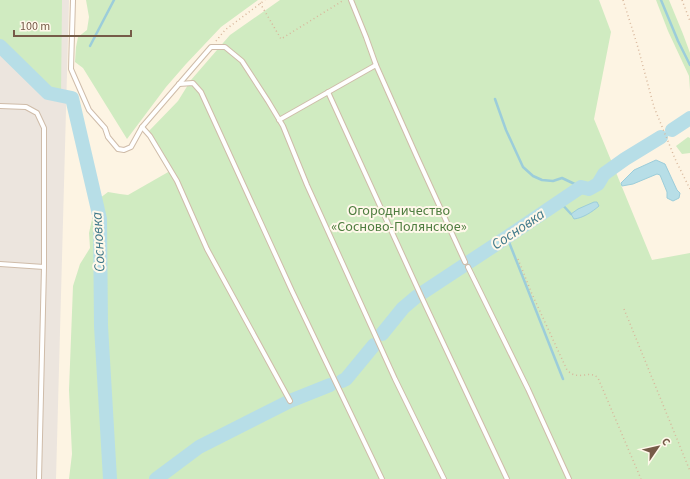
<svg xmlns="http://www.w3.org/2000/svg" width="690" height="479" viewBox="0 0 690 479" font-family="'Source Sans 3',sans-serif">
<rect width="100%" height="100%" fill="#fdf4e3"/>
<polygon fill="#ece5de" points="0,0 69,0 56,479 0,479"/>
<g fill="#d0ebc1">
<polygon points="0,0 62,0 61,97 0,39"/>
<polygon points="86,0 258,0 221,27 186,64 166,87 127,139 83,68 75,62 76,47 78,37 87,30 89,17"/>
<polygon points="280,0 599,0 611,32 594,119 652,260 690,253 690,479 69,479 72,454 69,390 73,286 80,264 90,248 89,233 96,201 108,192 120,194 128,195 170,171 148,132 178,101 191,80 230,35"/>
<polygon points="656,0 669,0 683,34 690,53 690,90 689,76 668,31"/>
<polygon points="688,137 690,138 690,153 682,154 676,146"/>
</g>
<g fill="#b7dee7" stroke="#9ccdda">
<polygon points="656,160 665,164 677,190 680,193 679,198 673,201 667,198 667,192 660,175 657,174 633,184 622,186 621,183 634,170"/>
<path d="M594 202H597L599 206C592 212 583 218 574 219L571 214 578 209Z"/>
</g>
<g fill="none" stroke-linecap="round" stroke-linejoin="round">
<g stroke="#9ccdda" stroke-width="2.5">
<polyline points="661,0 678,41 690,65"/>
<polyline points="90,46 114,0"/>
<polyline points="495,99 506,130 523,167 533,176 542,180 553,181 562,178 581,187"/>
<polyline points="560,202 571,214"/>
<polyline points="507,237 563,379"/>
</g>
<g stroke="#b7dee7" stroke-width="14">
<polyline points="0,46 48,93 72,98 100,219 101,326 110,479"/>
<polyline points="672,130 690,118"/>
<polyline points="382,334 403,308 416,297 507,237 581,187 589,189 598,184 604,174 625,159 661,137"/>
<polyline points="342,381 346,379 374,345"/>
<polyline points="156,479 199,447 290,401 330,385"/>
</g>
<g stroke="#cfbca9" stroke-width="6">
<g id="service">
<polyline points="73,0 71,69 89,110 105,128 108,137 118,149 124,150 131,147 142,127 211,47 225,47 242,61 268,101 283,126 307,185 395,379 444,479"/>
<polyline points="351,0 366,37 376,65 417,157 465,262"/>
<polyline points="179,84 193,83 201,92 292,291 382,479"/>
<polyline points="328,92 422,298 507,479"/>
<polyline points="0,106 26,107 37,113 44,128 44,267 39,479"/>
<polyline points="279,120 376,65"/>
<polyline points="142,127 150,136 177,181 207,249 290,401"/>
<polyline points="0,264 44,267"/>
<polyline points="468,267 528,389 569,479"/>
</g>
</g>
<g stroke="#d8b79c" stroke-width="1.5" stroke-dasharray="1 3" stroke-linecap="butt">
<polyline points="623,0 637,44 654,107 676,161 690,189"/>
<polyline points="682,0 690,21"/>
<polyline points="260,3 281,39 344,0"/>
<polyline points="216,41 225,30 265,0"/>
<path d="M518 259 532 294 567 370C578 382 589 369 598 378L641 479"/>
<polyline points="624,309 690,471"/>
</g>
<use href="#service" stroke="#fff" stroke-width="4"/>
</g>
<g text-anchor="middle" stroke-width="4" stroke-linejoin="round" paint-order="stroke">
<g font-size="14" fill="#4e7d3f" stroke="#fff8ea">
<text x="399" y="215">Огородничество<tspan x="399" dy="16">«Сосново-Полянское»</tspan></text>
</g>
<g font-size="15" font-style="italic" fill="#417a8b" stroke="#fff8ea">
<text transform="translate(518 229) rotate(-34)" y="5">Сосновка</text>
<text transform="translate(98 242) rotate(-93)" y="5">Сосновка</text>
</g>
</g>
<g transform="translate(658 447) rotate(56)" stroke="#fff8ea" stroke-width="3" paint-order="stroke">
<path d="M0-3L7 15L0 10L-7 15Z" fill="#765b48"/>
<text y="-6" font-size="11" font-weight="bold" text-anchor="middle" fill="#765b48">С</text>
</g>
<path d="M14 30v6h117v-6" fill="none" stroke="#765b48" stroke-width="2"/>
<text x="20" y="30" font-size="12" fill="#765b48" stroke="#fff8ea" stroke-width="3" paint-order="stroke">100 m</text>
</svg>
